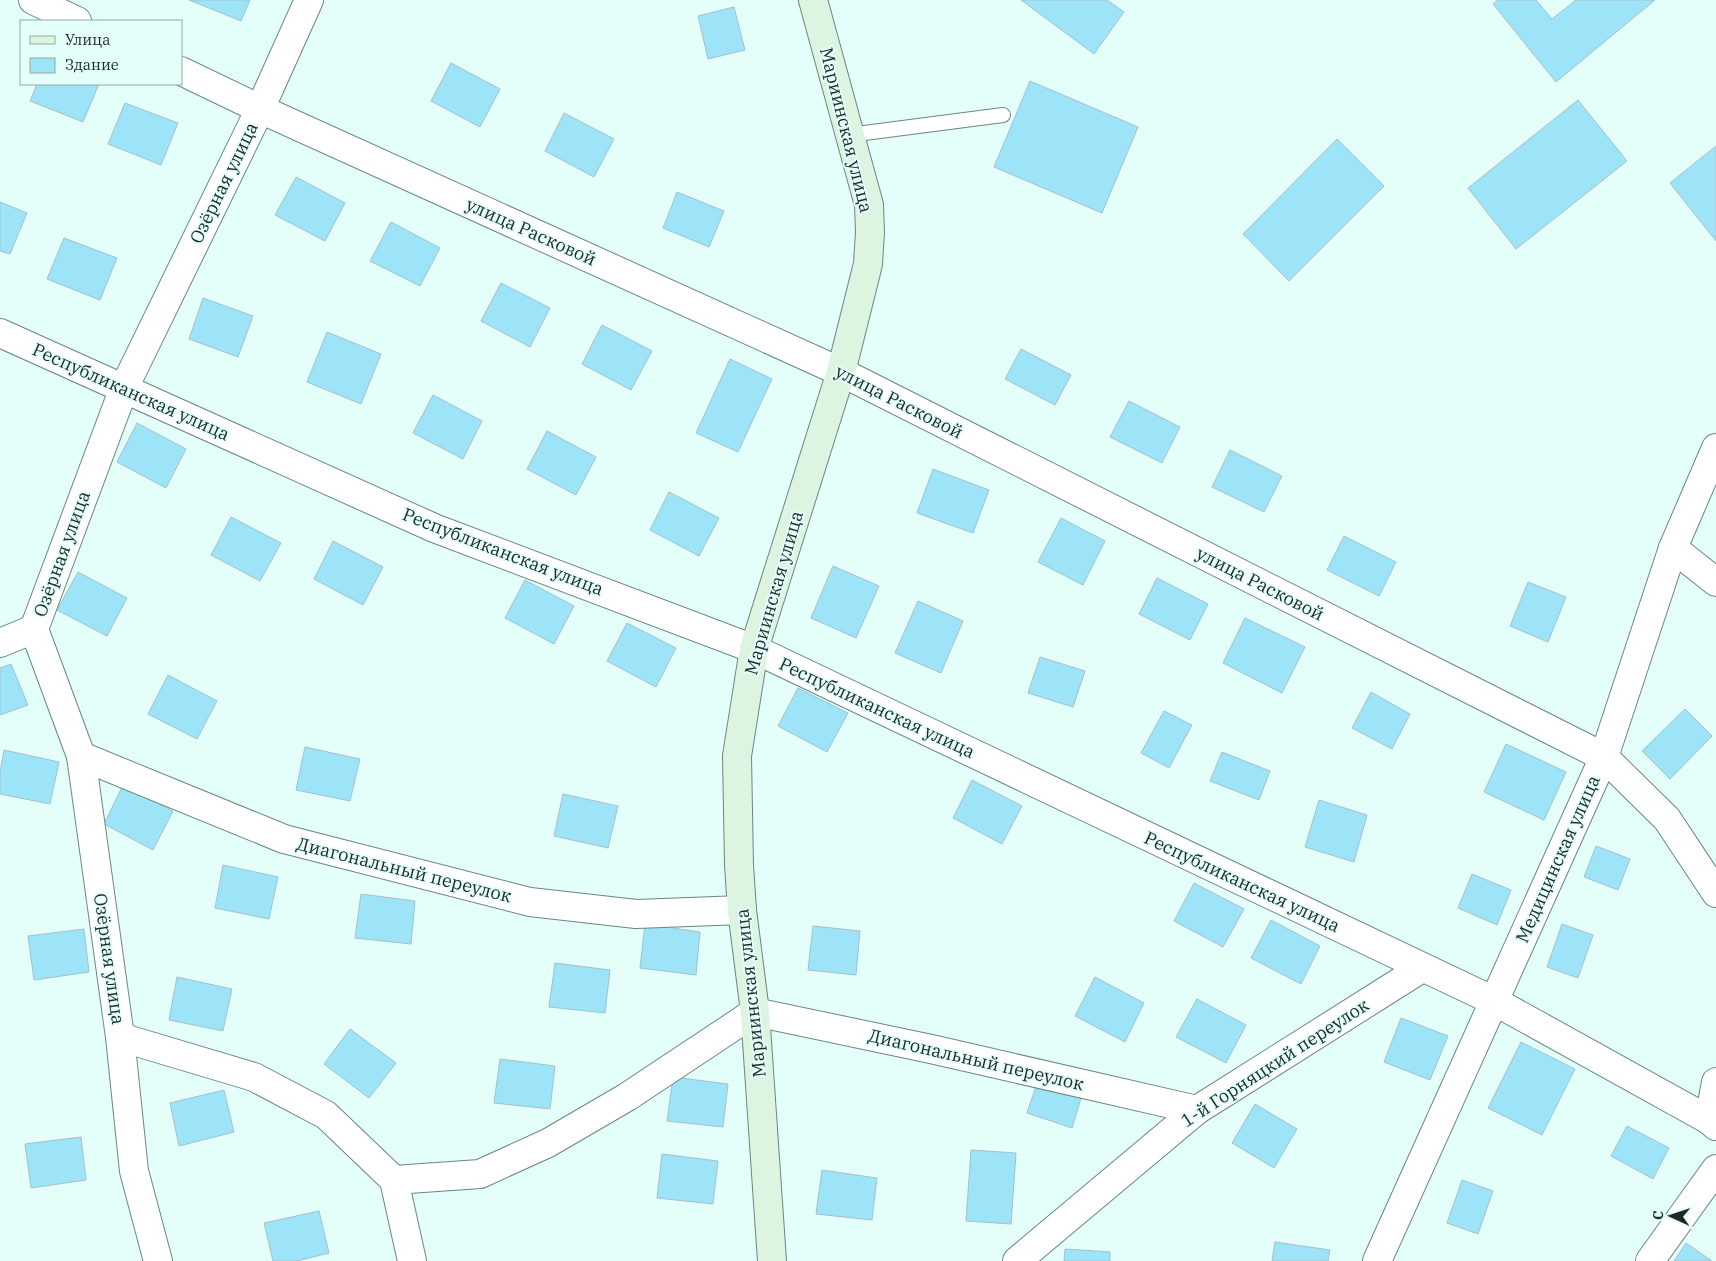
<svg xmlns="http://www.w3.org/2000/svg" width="1716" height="1261" viewBox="0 0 1716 1261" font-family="'IBM Plex Serif',serif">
<rect width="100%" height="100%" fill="#e4fef9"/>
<g fill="#9de4f8" stroke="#a3c1cb">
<polygon points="189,0 250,0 241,21"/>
<polygon points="1021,0 1107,0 1124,12 1094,54"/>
<polygon points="1498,0 1536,0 1552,19 1576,0 1655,0 1556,82 1493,4"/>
<polygon points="734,7 745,50 708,59 698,16"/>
<polygon points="451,63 500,89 480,127 431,101"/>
<polygon points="1030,81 1138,127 1102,213 994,167"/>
<polygon points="37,84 99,84 83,122 30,101"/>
<polygon points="1578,100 1627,161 1516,249 1468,188"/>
<polygon points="125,103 178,123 161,165 108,144"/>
<polygon points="564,113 614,139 594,177 545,151"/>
<polygon points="1337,139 1384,186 1289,281 1243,234"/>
<polygon points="1716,146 1716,241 1670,183"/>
<polygon points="296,177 345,203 325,241 275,215"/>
<polygon points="677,192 724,211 709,247 663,228"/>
<polygon points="0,202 27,213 10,254 0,251"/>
<polygon points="391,222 440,248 420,286 370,261"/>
<polygon points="64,238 117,258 100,300 47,279"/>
<polygon points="501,283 550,308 530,347 481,321"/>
<polygon points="203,298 253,316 238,357 189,339"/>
<polygon points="602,325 652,351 631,390 582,364"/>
<polygon points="327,332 381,354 361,404 307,382"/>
<polygon points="1021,349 1071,375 1055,405 1005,379"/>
<polygon points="730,359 772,379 738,452 696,433"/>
<polygon points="433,395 482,421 463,459 413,433"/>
<polygon points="1129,401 1180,427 1162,463 1110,437"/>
<polygon points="137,423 186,449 166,488 117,462"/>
<polygon points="547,431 596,457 576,495 527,469"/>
<polygon points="1230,450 1282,476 1264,512 1212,487"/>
<polygon points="933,469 989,490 973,533 917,513"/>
<polygon points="669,492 719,518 699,556 650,530"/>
<polygon points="231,517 281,543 260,581 211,555"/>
<polygon points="1061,518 1105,541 1083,585 1038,562"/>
<polygon points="1344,536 1396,562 1379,596 1327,570"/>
<polygon points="333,541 383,567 363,605 314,579"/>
<polygon points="833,566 879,586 856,638 811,618"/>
<polygon points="78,572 127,598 107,636 57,610"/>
<polygon points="1157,578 1208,604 1190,640 1139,614"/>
<polygon points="525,580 574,606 554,644 505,618"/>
<polygon points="1528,582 1566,597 1548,642 1510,626"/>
<polygon points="918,601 963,621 941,673 895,653"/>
<polygon points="1245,618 1305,647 1282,693 1223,663"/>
<polygon points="627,623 676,648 656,687 607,661"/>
<polygon points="1040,657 1085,671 1073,707 1028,693"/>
<polygon points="11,664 28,705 0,715 0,668"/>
<polygon points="168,675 217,701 197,739 148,714"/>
<polygon points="798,688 848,713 827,752 778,726"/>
<polygon points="1371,692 1410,714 1392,749 1352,728"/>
<polygon points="1685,709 1712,736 1670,779 1642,751"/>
<polygon points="1164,711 1192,725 1169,768 1141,753"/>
<polygon points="1506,744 1566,772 1544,820 1484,792"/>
<polygon points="305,747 360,759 350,801 296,790"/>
<polygon points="4,750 59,762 50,804 0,794 0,772"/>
<polygon points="1222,752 1270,771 1259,800 1210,781"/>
<polygon points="972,780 1022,806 1002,844 953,818"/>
<polygon points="123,785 173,811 153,850 104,824"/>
<polygon points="563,794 618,806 608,848 554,836"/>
<polygon points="1319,800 1367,815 1354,862 1305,847"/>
<polygon points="1596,846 1630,859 1618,890 1584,877"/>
<polygon points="223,865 278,877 269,919 215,908"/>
<polygon points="1472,874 1511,890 1497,925 1458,908"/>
<polygon points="1194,883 1244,909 1223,947 1174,921"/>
<polygon points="361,894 415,901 411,944 355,938"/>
<polygon points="1271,920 1320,946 1301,984 1251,958"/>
<polygon points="645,924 700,932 696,975 640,968"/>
<polygon points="1562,924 1593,935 1578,978 1547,967"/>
<polygon points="813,926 860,931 856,975 808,970"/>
<polygon points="84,929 89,972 34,980 28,936"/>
<polygon points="555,963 610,970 605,1013 549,1007"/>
<polygon points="177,977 232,989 223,1031 169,1020"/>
<polygon points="1095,977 1144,1003 1125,1042 1075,1016"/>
<polygon points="1197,999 1246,1025 1226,1063 1176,1037"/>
<polygon points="1401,1018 1448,1036 1430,1080 1384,1062"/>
<polygon points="350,1029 396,1063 369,1098 324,1064"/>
<polygon points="1521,1042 1575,1069 1542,1135 1488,1108"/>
<polygon points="500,1059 555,1066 550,1109 494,1103"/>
<polygon points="673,1077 728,1084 723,1127 667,1121"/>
<polygon points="1039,1077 1083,1092 1072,1128 1027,1113"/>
<polygon points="224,1090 234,1132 179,1146 170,1103"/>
<polygon points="1255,1104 1297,1129 1274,1168 1232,1143"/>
<polygon points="1627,1126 1669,1148 1653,1179 1611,1156"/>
<polygon points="81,1137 86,1180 31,1188 25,1144"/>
<polygon points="971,1150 1016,1153 1011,1224 966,1221"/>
<polygon points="662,1154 718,1161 713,1204 657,1198"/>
<polygon points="822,1170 877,1178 872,1220 816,1214"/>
<polygon points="1462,1180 1493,1191 1478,1234 1447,1223"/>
<polygon points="319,1211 329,1253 297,1261 273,1261 264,1223"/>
<polygon points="1275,1242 1330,1250 1328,1261 1272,1261"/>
<polygon points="1686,1243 1712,1261 1674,1261"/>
<polygon points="1065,1249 1110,1252 1110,1261 1064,1261"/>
</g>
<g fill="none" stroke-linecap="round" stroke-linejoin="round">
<g stroke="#698782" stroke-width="16">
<polyline id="lane" points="849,135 1003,115"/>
</g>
<g stroke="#698782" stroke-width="30">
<g id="street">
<polyline points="33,0 77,21"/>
<polyline points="181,71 260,109 841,372 1604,757 1667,819 1716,893"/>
<polyline points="0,333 434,528 754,649 1494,1001 1709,1120 1716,1126"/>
<polyline points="1673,548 1716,582"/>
<polyline points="0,643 34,629"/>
<polyline points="81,756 284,839 530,902 636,914 742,910"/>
<polyline points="120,1037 254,1077 326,1115 394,1180 412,1261"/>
<polyline points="1709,1120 1716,1082"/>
<polyline points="394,1180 480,1174 548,1143 627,1097 755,1012 931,1049 1197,1110"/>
<polyline points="158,1261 134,1171 120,1037 81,756 34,629 124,388 260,109 309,0"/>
<polyline points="1017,1261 1197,1110 1422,968"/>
<polyline points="1377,1261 1604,757 1673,548 1716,448"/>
<polyline points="1650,1261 1716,1169"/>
</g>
</g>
<g stroke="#698782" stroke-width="30">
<polyline id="secondary" points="772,1261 755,1012 742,910 739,865 737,756 754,649 841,372 868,264 870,232 869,205 813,0"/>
</g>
<use href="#lane" stroke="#fff" stroke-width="14"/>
<use href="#street" stroke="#fff" stroke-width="28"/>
<use href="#secondary" stroke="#dcf4e0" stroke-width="28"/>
</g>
<g text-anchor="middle" stroke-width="4" stroke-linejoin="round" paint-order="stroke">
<g font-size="18" fill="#1d2a28" stroke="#e4fef9">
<text transform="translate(846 130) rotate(76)" y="6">Мариинская улица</text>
<text transform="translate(224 183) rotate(-64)" y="6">Озёрная улица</text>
<text transform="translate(531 232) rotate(24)" y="6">улица Расковой</text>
<text transform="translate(131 392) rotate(24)" y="6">Республиканская улица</text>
<text transform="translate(899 402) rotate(27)" y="6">улица Расковой</text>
<text transform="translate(503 552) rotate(21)" y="6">Республиканская улица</text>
<text transform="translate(62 554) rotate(-70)" y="6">Озёрная улица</text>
<text transform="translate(1260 584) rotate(27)" y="6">улица Расковой</text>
<text transform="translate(774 593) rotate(-74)" y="6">Мариинская улица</text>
<text transform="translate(877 708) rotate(25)" y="6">Республиканская улица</text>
<text transform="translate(1558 859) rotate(-66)" y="6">Медицинская улица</text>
<text transform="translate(404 870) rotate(14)" y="6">Диагональный переулок</text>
<text transform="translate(1242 882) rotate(25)" y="6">Республиканская улица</text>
<text transform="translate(109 959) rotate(82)" y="6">Озёрная улица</text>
<text transform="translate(751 993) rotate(-96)" y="6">Мариинская улица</text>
<text transform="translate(976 1060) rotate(13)" y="6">Диагональный переулок</text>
<text transform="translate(1275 1063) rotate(-33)" y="6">1-й Горняцкий переулок</text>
</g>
</g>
<rect x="20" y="20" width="162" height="65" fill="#e4fef9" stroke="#94a9a5"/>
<rect x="30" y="36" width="25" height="8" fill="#dcf4e0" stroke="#94a9a5"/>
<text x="65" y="45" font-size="15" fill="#1d2a28">Улица</text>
<rect x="30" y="58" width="25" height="15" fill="#9de4f8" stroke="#94a9a5"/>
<text x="65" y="70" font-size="15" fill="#1d2a28">Здание</text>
<g transform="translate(1671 1216) rotate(273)" stroke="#e4fef9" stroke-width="4" paint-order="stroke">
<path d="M0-4L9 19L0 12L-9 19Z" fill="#1d2a28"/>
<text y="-8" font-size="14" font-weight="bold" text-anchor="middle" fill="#1d2a28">С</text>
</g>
</svg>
